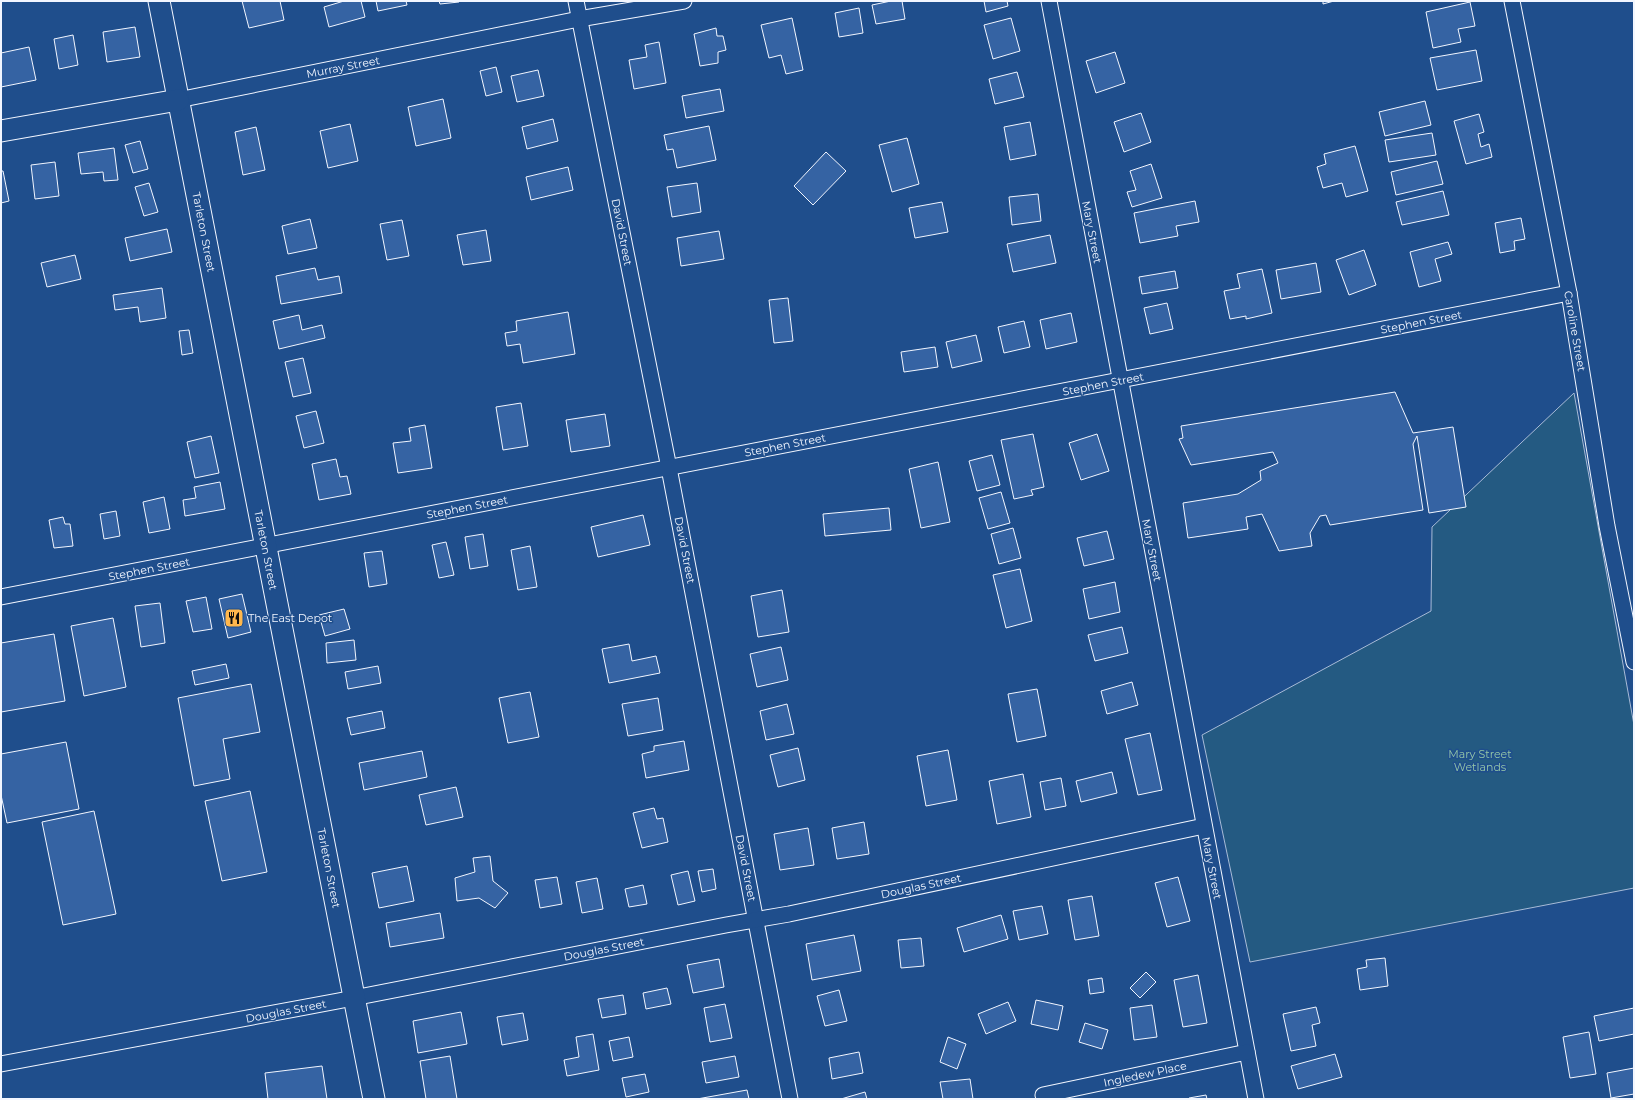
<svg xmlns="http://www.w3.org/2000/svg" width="1635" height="1100" viewBox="0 0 1635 1100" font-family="Montserrat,sans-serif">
<rect width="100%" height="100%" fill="#1f4e8c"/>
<polygon fill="#245a82" stroke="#a8bbd7" points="1574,393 1634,725 1634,888 1250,962 1202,735 1431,611 1432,527"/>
<g fill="#3563a3" stroke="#f2f6ff">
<polygon points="242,1 280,1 284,20 249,28"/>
<polygon points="344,1 361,1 365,17 329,27 324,7"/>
<polygon points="376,1 406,1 407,5 378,11"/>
<polygon points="439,1 459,1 459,2 440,4"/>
<polygon points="891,1 902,1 905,19 876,24 872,5"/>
<polygon points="984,1 1007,1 1008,6 986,12"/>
<polygon points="1323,1 1334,1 1323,4"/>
<polygon points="1470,2 1475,26 1458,29 1461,42 1433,48 1426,12"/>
<polygon points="859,8 863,33 839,37 835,13"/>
<polygon points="792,18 803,70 786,74 781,55 769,58 761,25"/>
<polygon points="1011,18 1020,51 993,59 984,25"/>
<polygon points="135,27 140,57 107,62 103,32"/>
<polygon points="716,28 717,36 723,36 726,50 718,52 718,63 700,66 694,34"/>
<polygon points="73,35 78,65 59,69 54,39"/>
<polygon points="659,42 666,83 634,89 629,60 647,57 645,45"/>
<polygon points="29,47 36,80 1,87 1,53"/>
<polygon points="1476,50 1482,81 1437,90 1430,58"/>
<polygon points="1115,52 1125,83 1096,93 1086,61"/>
<polygon points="496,67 502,92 486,96 480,71"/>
<polygon points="538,70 544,96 517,102 511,76"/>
<polygon points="1017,72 1024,97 995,104 989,79"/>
<polygon points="720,89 724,111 686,118 682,96"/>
<polygon points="443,99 451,138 416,146 408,107"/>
<polygon points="1425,101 1431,125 1385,136 1379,112"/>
<polygon points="1141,113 1151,142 1124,152 1114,122"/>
<polygon points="1479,114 1484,132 1478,134 1481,147 1489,144 1492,157 1466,164 1454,121"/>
<polygon points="553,119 558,141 527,149 522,127"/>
<polygon points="1030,122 1036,155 1010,160 1004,127"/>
<polygon points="350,124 358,161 328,168 320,131"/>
<polygon points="709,126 716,160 677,168 673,149 667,150 664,135"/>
<polygon points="256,127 265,170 243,175 235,132"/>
<polygon points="1432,133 1436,155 1389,162 1385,140"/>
<polygon points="907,138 919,184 892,192 879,145"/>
<polygon points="140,141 148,169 133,173 125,145"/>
<polygon points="1355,146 1368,191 1346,197 1342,183 1323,188 1317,167 1326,164 1324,154"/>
<polygon points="114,148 118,180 104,181 103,172 81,174 78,153"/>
<polygon points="826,152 846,171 813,205 794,186"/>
<polygon points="1437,161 1443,184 1396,195 1391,172"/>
<polygon points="55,162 59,196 35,199 31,165"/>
<polygon points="1151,164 1162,198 1132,207 1127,192 1136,190 1130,171"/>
<polygon points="568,167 573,190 531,200 526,177"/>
<polygon points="1,171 3,171 9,201 1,203"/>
<polygon points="149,183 158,212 144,216 135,187"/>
<polygon points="697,183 701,212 672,217 667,187"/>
<polygon points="1443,191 1449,215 1402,225 1396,202"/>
<polygon points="1038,194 1041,221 1012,225 1009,197"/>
<polygon points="1195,201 1199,222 1176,226 1178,236 1140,243 1134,213"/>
<polygon points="942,202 948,232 915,238 909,208"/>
<polygon points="1521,218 1525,239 1514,241 1515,250 1500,253 1495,223"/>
<polygon points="310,219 317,248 288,254 282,226"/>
<polygon points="402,220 409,256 387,260 380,224"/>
<polygon points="167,229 172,252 130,261 125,238"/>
<polygon points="486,230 491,261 463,265 457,235"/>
<polygon points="719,231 724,259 681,266 677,238"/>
<polygon points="1050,235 1056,263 1013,272 1007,244"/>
<polygon points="1448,242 1452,254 1435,259 1441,281 1419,287 1410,252"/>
<polygon points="1364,250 1376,285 1349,295 1336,260"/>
<polygon points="75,255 81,279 47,287 41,263"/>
<polygon points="1316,263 1321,292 1281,299 1276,270"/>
<polygon points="315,268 318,280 339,276 342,293 281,304 276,276"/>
<polygon points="1262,269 1272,313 1246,319 1246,316 1230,319 1224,291 1240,288 1237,274"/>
<polygon points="1175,271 1178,288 1142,294 1139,277"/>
<polygon points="162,288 166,318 140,322 138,307 115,310 113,295"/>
<polygon points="788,298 793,341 774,343 769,300"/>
<polygon points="1167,303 1173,329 1150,334 1144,308"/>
<polygon points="568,312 575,354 523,363 520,344 507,346 505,333 517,331 516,321"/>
<polygon points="1071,313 1077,342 1046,349 1040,320"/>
<polygon points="299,315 302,330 322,325 325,338 279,349 273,321"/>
<polygon points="1024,321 1030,347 1004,353 998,327"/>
<polygon points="189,330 193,353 182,355 179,331"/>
<polygon points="976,335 982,361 952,368 946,342"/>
<polygon points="935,347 938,367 904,372 901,352"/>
<polygon points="303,358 311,393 293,397 285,362"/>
<polygon points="1395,392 1413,433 1453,427 1466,507 1429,513 1417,436 1413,444 1423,510 1330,525 1326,515 1320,516 1310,533 1312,546 1279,551 1262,514 1246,517 1248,529 1188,538 1183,503 1238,494 1261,480 1260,471 1278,463 1273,452 1191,465 1179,439 1183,438 1181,426"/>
<polygon points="521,403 528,446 503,450 496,407"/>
<polygon points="316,411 324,443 304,448 296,416"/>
<polygon points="605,414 610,446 571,452 566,420"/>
<polygon points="425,425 432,468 398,473 393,443 411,441 409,428"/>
<polygon points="1033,434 1044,487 1031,490 1033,495 1014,499 1001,440"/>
<polygon points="1097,434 1109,471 1081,480 1069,443"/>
<polygon points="211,436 219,473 195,478 187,442"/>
<polygon points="992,455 1000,485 977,491 969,461"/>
<polygon points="336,459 340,477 347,476 351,494 319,500 312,464"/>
<polygon points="938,462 950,522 921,528 909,469"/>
<polygon points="220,482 225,509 185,516 183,500 196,498 194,487"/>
<polygon points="1001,492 1010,523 988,529 979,498"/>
<polygon points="164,497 170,529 149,533 143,502"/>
<polygon points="889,508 891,530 825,536 823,514"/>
<polygon points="116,511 120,536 104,539 100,514"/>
<polygon points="643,515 650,545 598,557 591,527"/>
<polygon points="63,517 65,524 70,524 73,546 54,548 49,520"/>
<polygon points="1013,528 1021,558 999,564 991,534"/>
<polygon points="1107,531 1114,559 1084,566 1077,538"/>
<polygon points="483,534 488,566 470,569 465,537"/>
<polygon points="446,542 454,575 439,578 432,545"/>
<polygon points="530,546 537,587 518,590 511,550"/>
<polygon points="382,551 387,584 369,587 364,553"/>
<polygon points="1020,569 1032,621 1006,628 993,575"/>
<polygon points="1115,582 1120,612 1089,619 1083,589"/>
<polygon points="782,590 789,632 758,637 751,596"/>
<polygon points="242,594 251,632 228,638 219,599"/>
<polygon points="206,597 212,629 193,632 186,601"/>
<polygon points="160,603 165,643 141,647 135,606"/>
<polygon points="344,609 350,629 325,636 319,615"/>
<polygon points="113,618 126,687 84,696 71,626"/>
<polygon points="1122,627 1128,653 1095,661 1088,635"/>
<polygon points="54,634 65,701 1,712 1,643"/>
<polygon points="354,640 356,660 327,663 326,643"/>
<polygon points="629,644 632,661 656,656 660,673 609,683 602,649"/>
<polygon points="781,647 788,680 757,687 750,654"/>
<polygon points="226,664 229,678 195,685 192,671"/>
<polygon points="378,666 381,683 348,689 345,672"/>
<polygon points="1132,682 1138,705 1107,714 1101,691"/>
<polygon points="251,684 260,732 223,739 230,779 194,786 178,698"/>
<polygon points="1037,689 1046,736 1017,742 1008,694"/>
<polygon points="530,692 539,737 508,743 499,698"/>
<polygon points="658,698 663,730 628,736 622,704"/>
<polygon points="787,704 794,734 766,740 760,711"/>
<polygon points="382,711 385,728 351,735 347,718"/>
<polygon points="1150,733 1162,790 1138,795 1125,739"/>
<polygon points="684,741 689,770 646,778 642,754 654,751 654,746"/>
<polygon points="66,742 79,809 7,823 1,795 1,754"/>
<polygon points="798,748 805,780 778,787 770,755"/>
<polygon points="948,750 957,800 926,806 917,756"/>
<polygon points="422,751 427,777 364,790 359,763"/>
<polygon points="1112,772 1117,793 1081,802 1076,781"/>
<polygon points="1023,774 1031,817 997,824 989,781"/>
<polygon points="1061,778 1066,806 1045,810 1040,782"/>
<polygon points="456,787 463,817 426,825 419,795"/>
<polygon points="250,791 267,872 222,881 205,801"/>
<polygon points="654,808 657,819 663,818 668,842 642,848 633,813"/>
<polygon points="94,811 116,914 63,925 42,822"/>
<polygon points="864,822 869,854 837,859 832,828"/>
<polygon points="808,828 814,865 780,870 774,834"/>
<polygon points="490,856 493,881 508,893 495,908 479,898 457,901 455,878 475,872 473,858"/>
<polygon points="407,866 414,901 379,908 372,873"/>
<polygon points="713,869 716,889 702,892 698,871"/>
<polygon points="688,871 695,901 678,905 671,875"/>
<polygon points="557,877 562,904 540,908 535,880"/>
<polygon points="1178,877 1190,921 1167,927 1155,883"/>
<polygon points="597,878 603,909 582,913 576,882"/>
<polygon points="643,885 647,904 629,907 625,889"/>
<polygon points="1092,896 1099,936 1075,940 1068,900"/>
<polygon points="1042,906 1048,934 1019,940 1013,911"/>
<polygon points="440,913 444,938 390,947 386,923"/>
<polygon points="1001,915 1008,939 964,952 957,928"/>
<polygon points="854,935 861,971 812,980 806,944"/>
<polygon points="921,938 924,966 901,968 898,940"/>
<polygon points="1385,958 1388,986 1360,990 1357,969 1367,967 1366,960"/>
<polygon points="719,959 724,987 693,993 687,965"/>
<polygon points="1146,972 1156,982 1140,998 1130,988"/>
<polygon points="1198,975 1207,1023 1183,1027 1174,980"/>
<polygon points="1102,978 1104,992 1090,994 1088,980"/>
<polygon points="667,988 671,1004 646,1009 643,993"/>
<polygon points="839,990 847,1021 825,1026 817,996"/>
<polygon points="623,995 626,1014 602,1018 598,999"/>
<polygon points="1036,1000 1063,1006 1058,1030 1031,1024"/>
<polygon points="1008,1002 1016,1021 986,1034 978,1014"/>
<polygon points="725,1004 732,1038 710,1042 704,1008"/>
<polygon points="1152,1005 1157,1037 1134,1040 1130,1008"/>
<polygon points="1316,1007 1320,1023 1312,1025 1316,1046 1291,1051 1283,1014"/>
<polygon points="1634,1008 1634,1034 1599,1041 1594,1016"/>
<polygon points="461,1012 467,1044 418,1053 413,1021"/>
<polygon points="523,1013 528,1040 502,1045 497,1017"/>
<polygon points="1085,1023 1108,1030 1102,1049 1079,1042"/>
<polygon points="1589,1032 1596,1074 1570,1078 1563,1037"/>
<polygon points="593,1034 599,1070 567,1076 564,1060 579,1057 576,1037"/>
<polygon points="629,1037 633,1057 613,1061 609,1041"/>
<polygon points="948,1037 966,1044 957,1069 940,1062"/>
<polygon points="859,1052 863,1073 832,1079 829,1058"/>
<polygon points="1335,1054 1342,1077 1298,1089 1291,1066"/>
<polygon points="450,1056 457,1099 426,1099 420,1061"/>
<polygon points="735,1056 739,1077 706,1083 702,1062"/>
<polygon points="322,1066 327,1099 268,1099 265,1073"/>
<polygon points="1634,1068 1634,1094 1611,1098 1607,1073"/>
<polygon points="645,1074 649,1092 626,1097 622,1078"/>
<polygon points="970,1079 973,1099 943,1099 940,1082"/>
<polygon points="747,1090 749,1099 697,1099"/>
<polygon points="865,1092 867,1099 841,1099"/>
<polygon points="1206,1095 1207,1099 1189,1099 1189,1098"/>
</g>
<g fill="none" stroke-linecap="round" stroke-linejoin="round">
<g stroke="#f2f6ff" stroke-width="17">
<g id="minor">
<polyline points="576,1 669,468 790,1099"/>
<polyline points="1049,1 1256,1099"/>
<polyline points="1512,1 1569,293 1607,526 1634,662"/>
<polyline points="178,100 579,19 684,1"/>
<polyline points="1,597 1569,293"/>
<polyline points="1,1064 338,1001 726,925 789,914 1204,826"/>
<polyline points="1043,1095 1247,1052"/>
</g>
</g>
<g stroke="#f2f6ff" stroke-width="23">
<g id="secondary">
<polyline points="159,1 374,1099"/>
<polyline points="1,131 178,100"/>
</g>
</g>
<use href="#minor" stroke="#1f4e8c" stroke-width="15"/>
<use href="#secondary" stroke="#1f4e8c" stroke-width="21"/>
</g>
<defs>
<g id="restaurant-square" transform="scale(1)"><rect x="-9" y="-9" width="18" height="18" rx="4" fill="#ffb74d" stroke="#1f4e8c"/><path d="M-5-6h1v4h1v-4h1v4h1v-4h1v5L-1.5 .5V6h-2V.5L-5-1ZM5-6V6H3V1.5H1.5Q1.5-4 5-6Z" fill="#111"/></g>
</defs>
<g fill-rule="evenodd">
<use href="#restaurant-square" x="234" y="618"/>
</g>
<g text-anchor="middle" stroke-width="3" stroke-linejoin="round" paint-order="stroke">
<g font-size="11" fill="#f2f6ff" stroke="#1f4e8c">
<text transform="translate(343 67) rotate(-11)" y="4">Murray Street</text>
<text transform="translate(204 232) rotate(79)" y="4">Tarleton Street</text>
<text transform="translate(622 232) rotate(79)" y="4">David Street</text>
<text transform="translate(1092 232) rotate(79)" y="4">Mary Street</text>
<text transform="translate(1421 322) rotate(-11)" y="4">Stephen Street</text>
<text transform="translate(1575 331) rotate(80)" y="4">Caroline Street</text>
<text transform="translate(1103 384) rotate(-11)" y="4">Stephen Street</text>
<text transform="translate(785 445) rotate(-11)" y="4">Stephen Street</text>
<text transform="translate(467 507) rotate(-11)" y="4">Stephen Street</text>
<text transform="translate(266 550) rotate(79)" y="4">Tarleton Street</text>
<text transform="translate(685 550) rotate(79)" y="4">David Street</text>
<text transform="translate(1152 550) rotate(79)" y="4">Mary Street</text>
<text transform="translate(149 569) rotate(-11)" y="4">Stephen Street</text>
<text transform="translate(329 868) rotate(79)" y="4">Tarleton Street</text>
<text transform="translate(746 868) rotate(79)" y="4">David Street</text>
<text transform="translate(1212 868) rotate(79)" y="4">Mary Street</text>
<text transform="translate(921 886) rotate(-12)" y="4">Douglas Street</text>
<text transform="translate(604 949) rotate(-11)" y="4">Douglas Street</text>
<text transform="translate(286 1011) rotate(-11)" y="4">Douglas Street</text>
<text transform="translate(1145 1074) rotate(-12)" y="4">Ingledew Place</text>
</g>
<g font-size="11" fill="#f2f6ff" stroke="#1f4e8c" text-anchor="start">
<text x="248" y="622">The East Depot</text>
</g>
<g font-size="11" fill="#97c8a6" stroke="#1f4e8c">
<text x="1480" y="758">Mary Street<tspan x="1480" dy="13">Wetlands</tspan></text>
</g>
</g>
<rect width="1635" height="1100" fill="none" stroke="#f2f6ff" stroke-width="4"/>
</svg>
